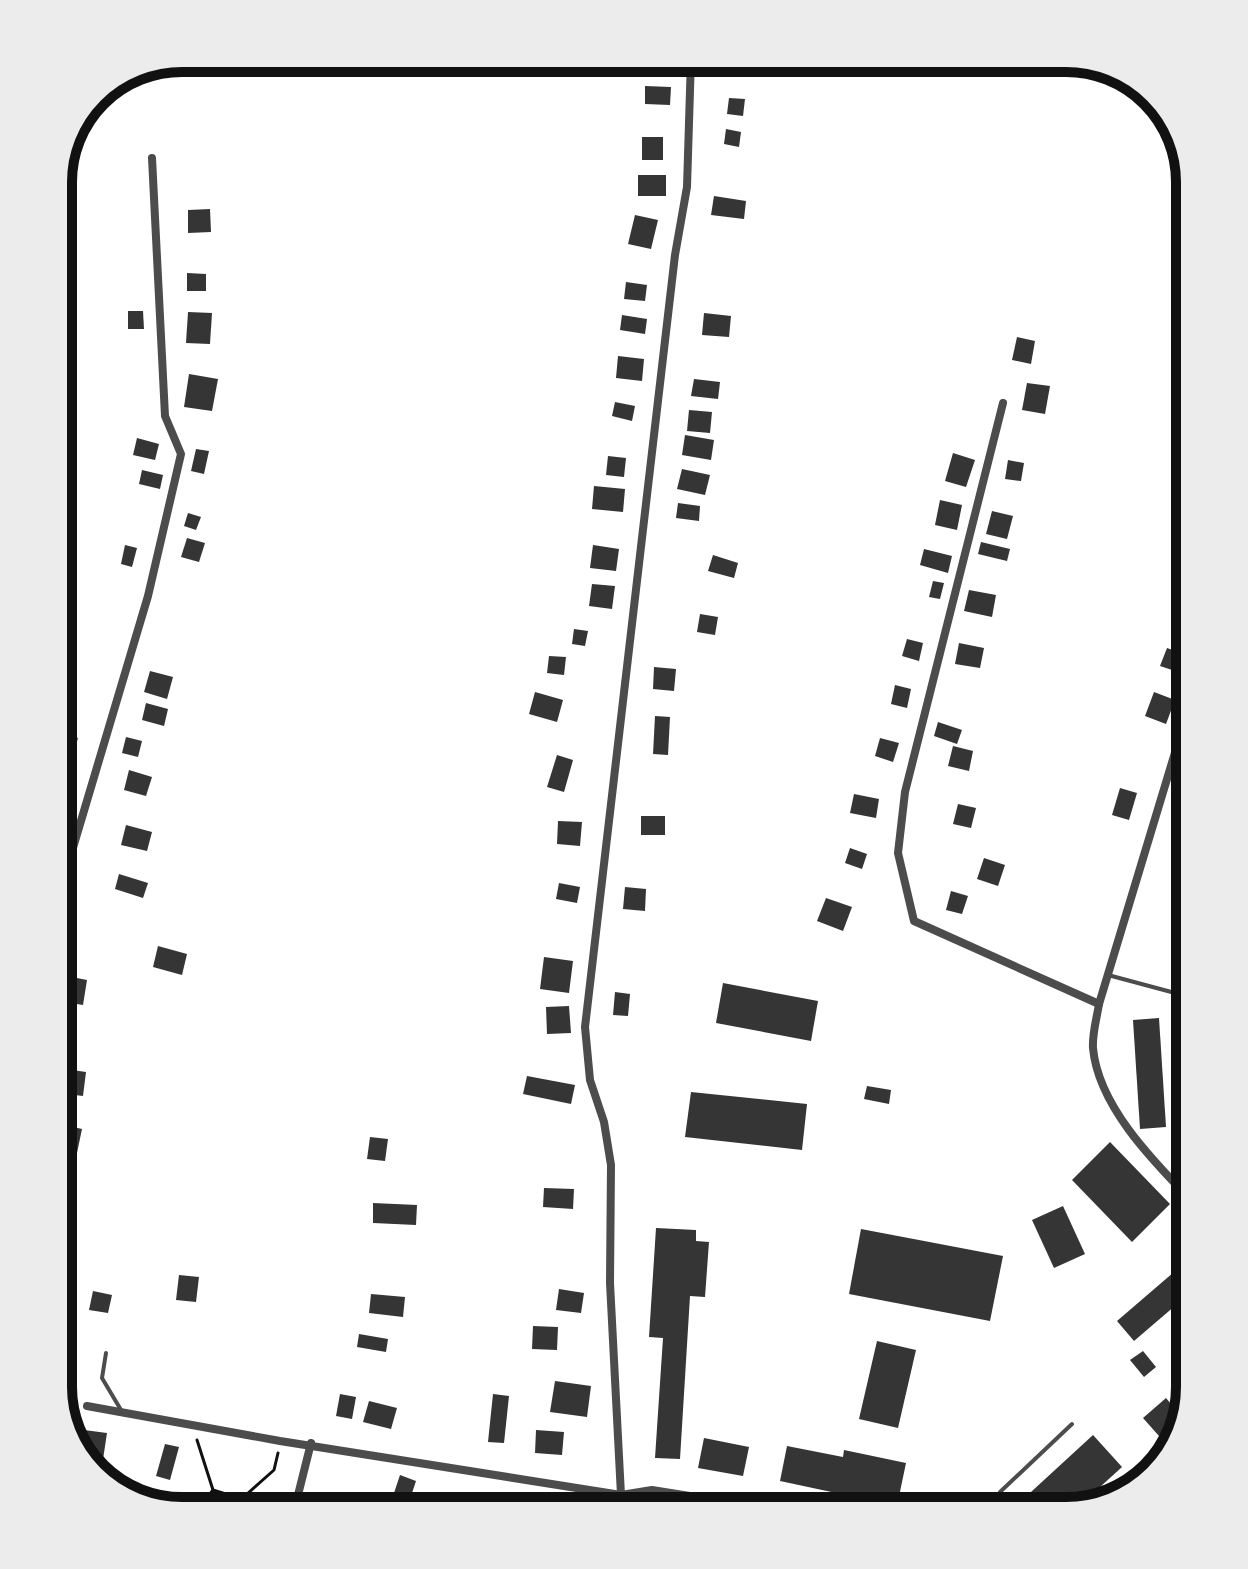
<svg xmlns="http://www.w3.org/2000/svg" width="1248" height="1569" viewBox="0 0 1248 1569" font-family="Inter,sans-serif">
<rect width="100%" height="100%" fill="#fff"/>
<g fill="#353535">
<polygon points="633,58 679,58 679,60 634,67"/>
<polygon points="725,58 745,58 744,72 724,71"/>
<polygon points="645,86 671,87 670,105 645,104"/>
<polygon points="729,98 745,99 743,116 727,114"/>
<polygon points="726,129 741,132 739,147 724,144"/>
<rect x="642" y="137" width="21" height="23"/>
<rect x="638" y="175" width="28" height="21"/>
<polygon points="714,196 746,201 744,219 711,215"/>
<polygon points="210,209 211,232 188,233 188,210"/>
<polygon points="635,215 658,220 651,249 628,244"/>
<polygon points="187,273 206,274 206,291 187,291"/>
<polygon points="626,282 647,285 645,301 624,299"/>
<polygon points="128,311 143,311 144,329 128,329"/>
<polygon points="188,312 212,313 210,344 186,343"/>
<polygon points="704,313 731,316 729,337 702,335"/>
<polygon points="622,315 647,319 645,334 620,330"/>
<polygon points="1017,337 1035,341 1031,364 1012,360"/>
<polygon points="618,356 644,359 642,381 616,378"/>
<polygon points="189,374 218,379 212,411 184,407"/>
<polygon points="694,379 720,382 718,399 691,396"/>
<polygon points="1027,383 1050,386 1045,414 1022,410"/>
<polygon points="615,402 635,406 632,421 612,416"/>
<polygon points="689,410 712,412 710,433 687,431"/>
<polygon points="685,435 714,440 711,460 682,455"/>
<polygon points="137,438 159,444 155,460 133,455"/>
<polygon points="196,449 209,451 204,474 191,471"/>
<polygon points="953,453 975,460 966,487 945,481"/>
<polygon points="608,456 626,458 624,477 606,475"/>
<polygon points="1008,460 1024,463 1021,481 1005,479"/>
<polygon points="682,469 710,475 705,495 677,489"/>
<polygon points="142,470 163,475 160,489 139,484"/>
<polygon points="594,486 625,489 623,512 592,509"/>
<polygon points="940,500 962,505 957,530 935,525"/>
<polygon points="678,503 700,506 699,521 676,518"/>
<polygon points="992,511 1013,516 1007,539 986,534"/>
<polygon points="188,513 201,517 196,530 184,526"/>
<polygon points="187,538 205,543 199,562 181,557"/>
<polygon points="981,542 1010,549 1007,561 978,554"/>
<polygon points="125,545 137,548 132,567 121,564"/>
<polygon points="593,545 619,549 616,571 590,568"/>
<polygon points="924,549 952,556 948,573 920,565"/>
<polygon points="713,555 738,563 734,578 708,571"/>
<polygon points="933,581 944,583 940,599 929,597"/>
<polygon points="592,584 615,586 612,609 589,606"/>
<polygon points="969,590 996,595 992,617 964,611"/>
<polygon points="700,614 718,617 715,635 697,632"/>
<polygon points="574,629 588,631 585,646 572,644"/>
<polygon points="907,639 923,643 919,661 902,656"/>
<polygon points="959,643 984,648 980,668 955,664"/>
<polygon points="1167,648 1187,655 1181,673 1160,666"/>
<polygon points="549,656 566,657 564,675 547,673"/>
<polygon points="654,667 676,669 674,691 653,689"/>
<polygon points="150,671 173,677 167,699 144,692"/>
<polygon points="895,685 911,689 907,708 891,704"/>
<polygon points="535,692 563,700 557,722 529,714"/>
<polygon points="1154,692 1175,700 1166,724 1145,716"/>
<polygon points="146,703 168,709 164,726 142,720"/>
<polygon points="655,716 670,717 668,755 653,754"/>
<polygon points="938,722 962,730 957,744 934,736"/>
<polygon points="62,733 78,738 72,757 58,753"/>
<polygon points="126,737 142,741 138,757 122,753"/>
<polygon points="880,738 899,743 893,762 875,756"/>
<polygon points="953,746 973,751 969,771 948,766"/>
<polygon points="557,755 573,760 564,792 547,787"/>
<polygon points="129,770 152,777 146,796 124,790"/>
<polygon points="1120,788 1137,793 1129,820 1112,815"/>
<polygon points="854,794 879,799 876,818 850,813"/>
<polygon points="958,804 976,808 971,828 953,824"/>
<rect x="641" y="816" width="24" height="19"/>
<polygon points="558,821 582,822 580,846 557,844"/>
<polygon points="126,825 152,832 147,851 121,845"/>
<polygon points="850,848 867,854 862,869 845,863"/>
<polygon points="984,858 1005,865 998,886 977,879"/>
<polygon points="119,874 148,883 143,898 115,889"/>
<polygon points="559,883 580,887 577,903 556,899"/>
<polygon points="625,887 646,889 645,911 623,909"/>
<polygon points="951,891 968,896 962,914 946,910"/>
<polygon points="826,898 852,907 843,931 817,921"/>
<polygon points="1190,926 1190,974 1188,978 1172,972"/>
<polygon points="158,946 187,954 182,975 153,967"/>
<polygon points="544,957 573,961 569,993 540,989"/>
<polygon points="62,975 87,980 83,1005 58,1001"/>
<polygon points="723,983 818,1001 811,1041 716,1023"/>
<polygon points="615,992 630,994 628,1016 613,1015"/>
<polygon points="569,1006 571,1033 547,1034 546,1007"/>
<polygon points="1159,1018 1166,1127 1140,1129 1133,1020"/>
<polygon points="58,1023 77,1029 71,1046 58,1041"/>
<polygon points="58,1068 86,1072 83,1096 58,1093"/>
<polygon points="527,1076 575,1085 571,1104 523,1094"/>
<polygon points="867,1086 891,1090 889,1104 864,1099"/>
<polygon points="691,1092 807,1104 802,1150 685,1137"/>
<polygon points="60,1124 82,1129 77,1153 58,1148"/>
<polygon points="370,1137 388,1139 385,1161 367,1159"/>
<polygon points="1110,1142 1170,1204 1132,1242 1072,1180"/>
<polygon points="544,1188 574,1189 573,1209 543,1207"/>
<polygon points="373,1203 417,1205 416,1225 373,1223"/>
<polygon points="1063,1206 1085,1254 1054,1268 1032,1220"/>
<polygon points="656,1228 696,1230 696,1241 709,1242 705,1297 690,1296 680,1459 655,1458 663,1338 649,1337"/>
<polygon points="861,1229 1003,1256 990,1321 849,1294"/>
<polygon points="1174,1272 1190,1293 1134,1341 1117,1321"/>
<polygon points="179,1275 199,1277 196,1302 176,1300"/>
<polygon points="559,1289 584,1293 581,1313 556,1310"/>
<polygon points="93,1291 112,1295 108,1313 89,1310"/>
<polygon points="371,1294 405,1297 403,1317 369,1313"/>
<polygon points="533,1326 558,1327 557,1350 532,1349"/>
<polygon points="359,1334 388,1339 386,1352 357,1347"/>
<polygon points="877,1341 916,1350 898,1428 859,1419"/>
<polygon points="1143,1351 1156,1367 1144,1377 1130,1360"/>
<polygon points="555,1381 591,1386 587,1417 550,1412"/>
<polygon points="340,1394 356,1397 352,1419 336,1416"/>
<polygon points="493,1394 509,1396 504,1443 488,1442"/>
<polygon points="1166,1398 1181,1416 1159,1436 1143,1418"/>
<polygon points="369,1401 397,1408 391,1429 363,1422"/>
<polygon points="84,1430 107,1433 102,1466 88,1465 80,1457"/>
<polygon points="536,1430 564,1432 562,1455 535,1453"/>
<polygon points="1093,1435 1122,1467 1078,1507 1026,1511 1019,1503"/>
<polygon points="704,1438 749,1447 743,1476 698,1468"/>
<polygon points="165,1444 179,1447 170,1480 156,1476"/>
<polygon points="787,1446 843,1457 844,1450 906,1463 897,1506 780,1481"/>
<polygon points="400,1475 416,1481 409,1502 393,1496"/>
</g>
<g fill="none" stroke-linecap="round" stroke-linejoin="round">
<g stroke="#111" stroke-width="3">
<polyline points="64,1407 75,1407"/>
<polyline points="197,1440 213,1490"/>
<polyline points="215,1511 209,1507 207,1498 213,1490 229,1495 227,1510"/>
<polyline points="228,1511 274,1470 278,1453"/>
</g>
<g stroke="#4c4c4c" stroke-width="4">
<polyline points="1108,975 1190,997"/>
<polyline points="106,1353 102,1378 121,1410"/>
<polyline points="1190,1380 1177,1365 1190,1354"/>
<polyline points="1003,1511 1000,1492 1072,1424"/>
</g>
<g stroke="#4c4c4c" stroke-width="8">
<polyline points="1003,403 905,792 898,853 914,921 1099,1004"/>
<polyline points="58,898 148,596 181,454 165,416 152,158"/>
<path d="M1190 1199C1152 1160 1098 1105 1093 1048 1092 1034 1097 1017 1099 1004L1190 703"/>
<polyline points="87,1406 280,1441 621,1495 652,1490 785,1511"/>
<polyline points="294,1511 311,1443"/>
<polyline points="646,1511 621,1495 610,1283 611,1165 604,1122 590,1080 585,1027 675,255 687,187 691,58"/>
<polyline points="694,1511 715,1500"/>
</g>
</g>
<path d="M0 0H1248V1569H0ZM182 72H1066A110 110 0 0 1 1176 182V1387A110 110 0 0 1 1066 1497H182A110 110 0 0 1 72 1387V182A110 110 0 0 1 182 72Z" fill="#ececec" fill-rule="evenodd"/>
<path fill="none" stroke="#111" stroke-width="10" d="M182 72H1066A110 110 0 0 1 1176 182V1387A110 110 0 0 1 1066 1497H182A110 110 0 0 1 72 1387V182A110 110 0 0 1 182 72Z"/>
</svg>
